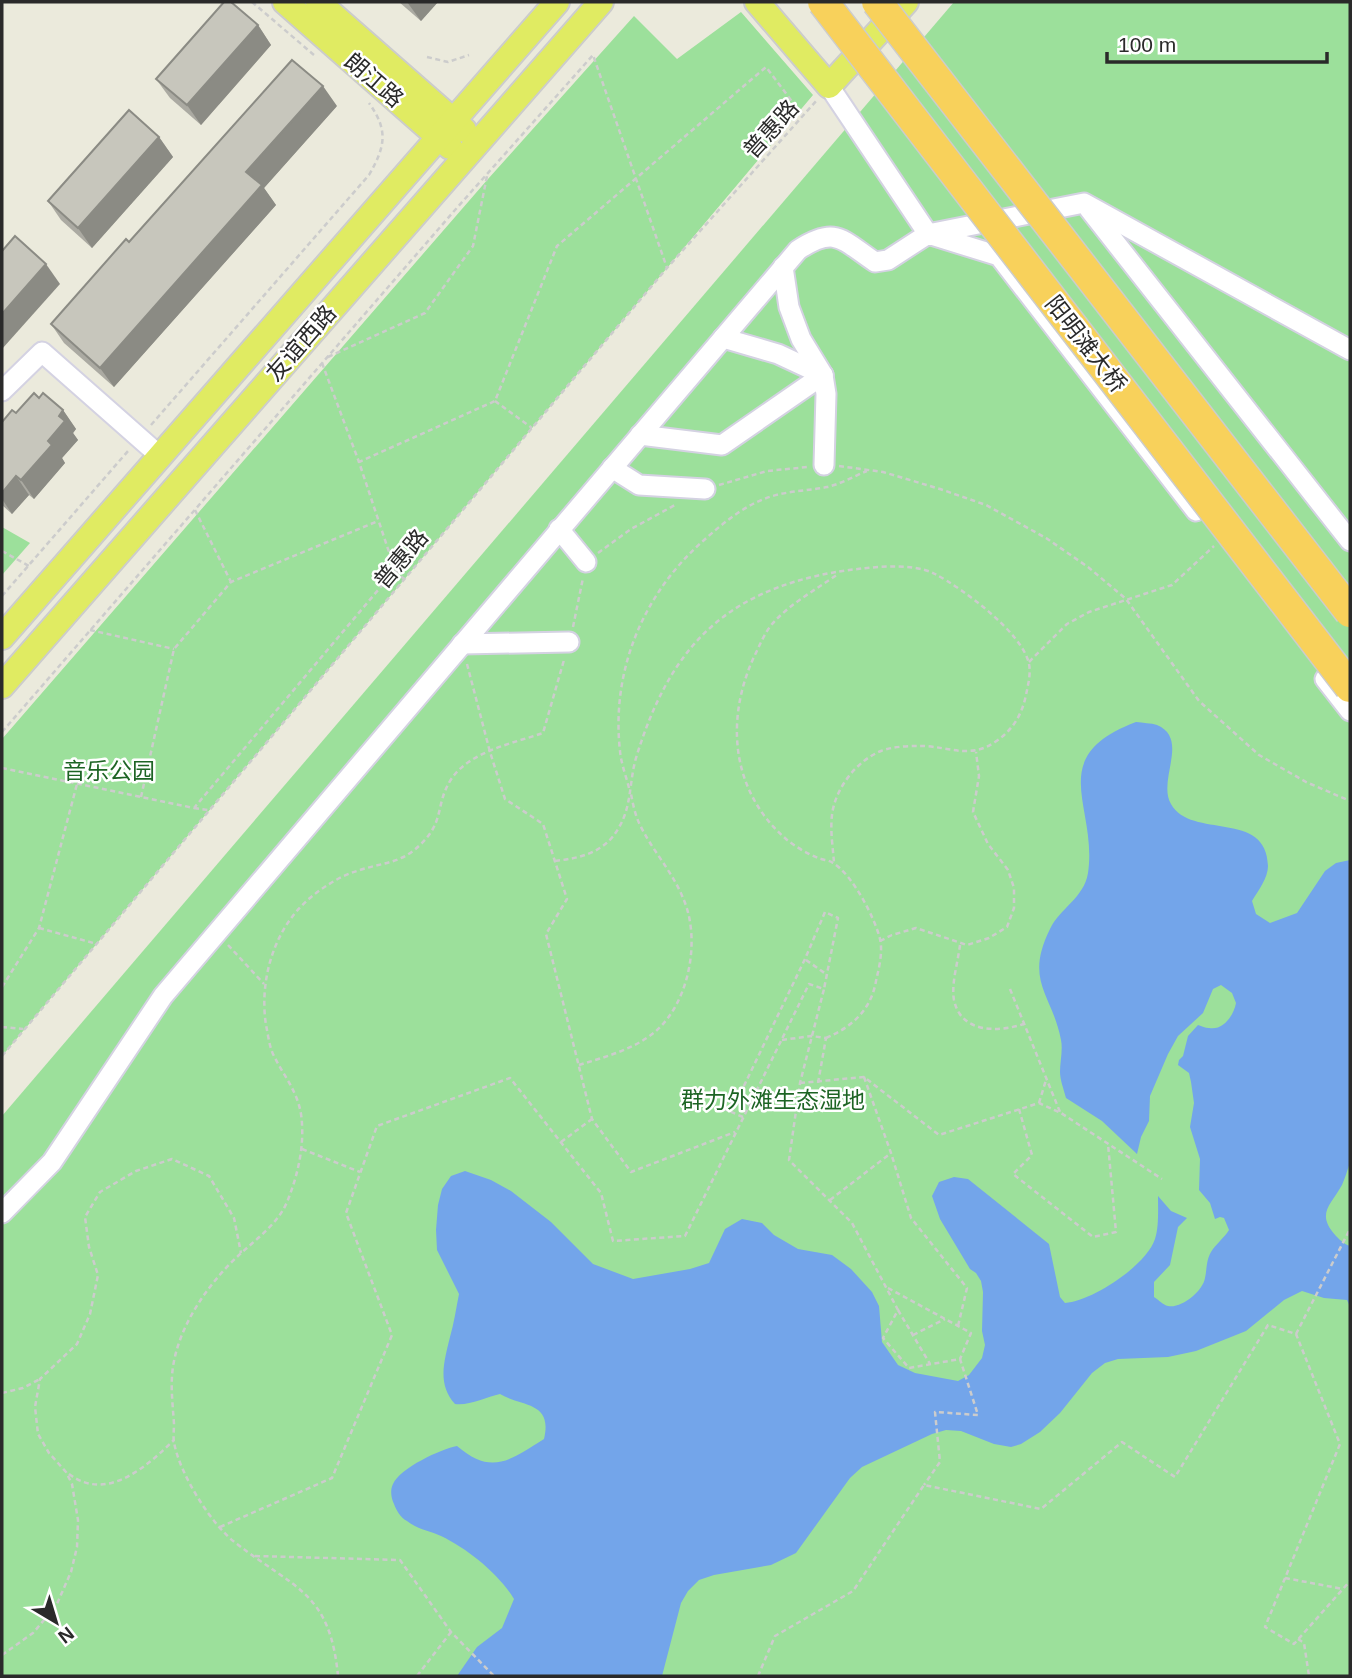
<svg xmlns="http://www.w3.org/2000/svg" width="1352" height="1678" viewBox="0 0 1352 1678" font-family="Arial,'Noto Sans SC',sans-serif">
<rect width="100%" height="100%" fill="#ebeadc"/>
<g fill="#9ce09b">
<polygon points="954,2 1350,2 1350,1676 2,1676 2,1116"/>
<polygon points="741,12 813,95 2,1056 2,739 488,179 634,16 677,59"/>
<polygon points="2,527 30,543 2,575"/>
</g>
<path fill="#73a5ea" d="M1136 722C1143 723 1151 723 1157 725 1190 739 1157 780 1171 804 1191 840 1267 809 1268 866 1268 878 1258 891 1252 901L1256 914 1270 923 1297 913 1325 871 1336 863 1350 860V1163C1347 1171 1345 1178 1342 1185 1330 1206 1316 1214 1336 1236 1341 1241 1344 1244 1350 1246V1307L1347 1300 1324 1298 1302 1291 1284 1300 1246 1331 1196 1351 1168 1357 1118 1359 1105 1363 1092 1373 1060 1413 1040 1432 1021 1444 1011 1447 994 1444 961 1431 946 1430 932 1434 862 1467 850 1478 796 1553 771 1565 714 1575 699 1580 688 1591 681 1603 662 1676H457L477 1647 502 1628 514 1599C499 1574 468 1549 441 1536 430 1531 417 1529 407 1521 401 1518 396 1510 394 1504 391 1498 390 1490 393 1484 400 1468 441 1449 457 1446 492 1476 510 1460 544 1439 553 1401 522 1407 500 1394 486 1397 469 1406 455 1404 437 1384 444 1362 450 1337 454 1323 456 1309 459 1294L437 1250 436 1230 438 1205 442 1189 451 1176 465 1171 491 1180 511 1191 551 1222 593 1264 633 1279 690 1269 709 1263 725 1229 742 1219 762 1223 774 1235 798 1249 832 1255 851 1269 872 1292 879 1306 882 1342 898 1365 915 1373 958 1381 969 1375 982 1358 985 1345 982 1331 983 1292 981 1281 976 1273 970 1269 940 1219 932 1196 939 1182 954 1177 968 1179 1049 1244 1060 1297 1065 1303C1092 1301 1146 1266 1155 1239 1159 1227 1158 1209 1158 1196L1171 1211 1187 1218 1178 1227 1170 1265 1154 1282V1297C1159 1300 1163 1305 1168 1306 1181 1309 1203 1291 1205 1278 1207 1269 1206 1261 1211 1252 1216 1244 1224 1238 1229 1230L1224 1218 1220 1217 1215 1219 1210 1203 1199 1190 1200 1159 1190 1127 1194 1103 1191 1082 1189 1073 1178 1065 1179 1060 1183 1056 1188 1036 1198 1025C1202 1026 1205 1028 1209 1028 1223 1031 1234 1015 1236 1003L1232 993 1221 985 1213 989 1203 1013 1178 1036 1168 1054 1150 1096 1149 1121 1141 1137 1137 1154 1102 1121 1066 1098C1064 1090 1060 1080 1060 1072 1060 1062 1063 1050 1061 1040 1052 993 1024 982 1050 929 1060 908 1084 898 1088 873 1098 806 1043 757 1136 722Z"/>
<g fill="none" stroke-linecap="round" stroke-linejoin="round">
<g stroke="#d4d2e2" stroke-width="23">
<g id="minor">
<polyline points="829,86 928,234 1084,203 1350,350"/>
<polyline points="1089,209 1350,541"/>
<polyline points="783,267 789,307 801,339 823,375 826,394 824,465"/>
<polyline points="723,338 778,354 823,375"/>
<polyline points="2,391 42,352 160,456"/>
<polyline points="640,435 722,445 823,375"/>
<polyline points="612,468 639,485 705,489"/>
<polyline points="559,529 586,562"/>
<polyline points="462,644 569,642"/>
<polyline points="1325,679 1350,711"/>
<path d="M2 1213 52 1162 163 996 798 250C836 225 842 240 875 262L888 260 928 234 999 256 1196 511"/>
</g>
</g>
<g stroke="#ccc" stroke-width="28">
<g id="major">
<polyline points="285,2 450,147"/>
<polyline points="318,2 464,130"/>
<polyline points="757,2 829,86 906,2"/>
<polyline points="2,637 557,2"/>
<polyline points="2,686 601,2"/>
</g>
</g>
<g stroke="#ccc" stroke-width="2.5" stroke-dasharray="5 3.5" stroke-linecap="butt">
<polyline points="252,2 314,55"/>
<polyline points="427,57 448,62 469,55"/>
<polyline points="328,357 425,313 473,246 487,176"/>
<polyline points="322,363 359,462"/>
<polyline points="495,401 532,428"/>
<path d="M151 425 369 175C385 147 389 131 369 103"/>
<polyline points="839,466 883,472 940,489 986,505 1046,538 1088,567 1126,599 1199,701 1259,755 1306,782 1350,801"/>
<polyline points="719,485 767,471 808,467"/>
<polyline points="195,510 231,582"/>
<polyline points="2,551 29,566"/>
<polyline points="598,553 631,529 675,505"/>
<polyline points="395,570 404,579"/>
<polyline points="2,596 128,451"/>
<polyline points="573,627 583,578"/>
<polyline points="90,630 174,649"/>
<polyline points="1029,662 1067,624 1089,612 1172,585 1214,546"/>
<polyline points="467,664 490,752 505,799 543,824 567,899 546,934 592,1119 631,1172 735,1132"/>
<polyline points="2,732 455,210 593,55 667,268"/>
<polyline points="2,768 194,808 395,570 359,462 495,401 557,246 766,67 803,116"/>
<path d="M629 788C626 776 621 763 620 751 611 671 643 594 703 541 722 524 741 508 764 499 783 491 807 491 827 487 841 484 854 476 867 471"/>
<polyline points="141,797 174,649 231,582 378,521"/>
<polyline points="194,808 208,810"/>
<path d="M555 861C580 858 604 853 618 829 632 807 629 782 636 758 669 650 722 592 836 572 862 568 911 561 935 574 962 588 1023 633 1029 664 1031 674 1028 685 1026 695 1022 715 1012 731 995 742 970 759 950 747 923 746 910 746 894 746 881 751 856 761 835 789 832 815 830 831 833 848 834 863"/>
<polyline points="39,928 97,944"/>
<polyline points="880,941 892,935 916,928 967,945 989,938 1007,927 1014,908 1014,888 1008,870 988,844 973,812 979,776 976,752"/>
<polyline points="228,945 264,984"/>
<path d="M960 945C958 962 951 984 954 1000 961 1034 999 1032 1024 1024"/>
<polyline points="806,960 826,974"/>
<polyline points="2,987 39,928 77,784"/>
<polyline points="1010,989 1060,1112"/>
<polyline points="2,1027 23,1029"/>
<path d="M826 1038C852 1027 871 1010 876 981 879 968 883 952 880 939 875 918 852 874 833 863 829 860 823 860 818 858 808 854 794 846 786 839 732 792 725 722 753 659 759 647 765 631 774 622 791 603 817 589 838 574"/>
<polyline points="782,1040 811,1036 826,1038 818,1083"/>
<polyline points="2,1056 667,268 817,100"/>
<path d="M579 1065C605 1057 635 1049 656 1031 690 1001 701 938 683 898 672 871 652 850 640 825 635 815 633 804 631 794"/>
<polyline points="864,1077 891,1153 911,1218 967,1288 958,1326"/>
<polyline points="800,1083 864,1077 939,1135 1039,1103 1061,1113 1162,1179"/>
<polyline points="1039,1103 1046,1080"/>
<polyline points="1019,1109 1032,1155 1013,1174 1093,1237 1116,1232 1108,1144"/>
<polyline points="743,1117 722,1108 734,1089 741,1092 805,959 825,912 838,918 824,989"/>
<polyline points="561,1142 592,1119"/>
<polyline points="302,1149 360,1172"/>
<polyline points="830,1200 891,1153"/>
<polyline points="888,1288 971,1333 960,1359"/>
<polyline points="898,1310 930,1364"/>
<polyline points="1296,1334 1350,1229"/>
<polyline points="913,1335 945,1319"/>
<polyline points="2,1393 23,1388 40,1379"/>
<path d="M69 1474C107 1503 147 1466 174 1440"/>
<polyline points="220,1527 332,1478 392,1335 346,1213 377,1126 510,1078 601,1193 613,1241 685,1236 809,984 824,989 800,1083 789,1160 852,1223 898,1310 883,1338 909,1368 960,1359 978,1415 935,1412 940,1462 924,1485"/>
<polyline points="255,1556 400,1560 451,1632 494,1676"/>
<polyline points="1285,1578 1343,1589"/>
<polyline points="1298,1639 1304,1643 1309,1676"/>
<polyline points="2,1655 33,1633 56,1606 71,1572 77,1547 78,1520 72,1484 66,1472 49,1453 38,1434 35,1407 40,1379 77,1344 90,1314 98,1275 89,1247 85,1217 100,1192 136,1171 172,1159 209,1176 234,1218 241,1253"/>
<path d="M338 1676C330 1592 295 1589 237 1544 212 1526 179 1473 174 1442 173 1436 174 1430 174 1424 173 1408 171 1392 172 1376 175 1331 206 1286 238 1256 257 1238 280 1223 289 1197 299 1171 305 1142 301 1114 297 1090 283 1075 273 1054 269 1045 268 1034 266 1025 259 980 274 928 310 898 323 887 340 876 357 871 376 864 396 864 413 851 448 823 433 806 452 778 471 751 514 743 543 733L564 660"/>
<polyline points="417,1676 451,1632"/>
<polyline points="758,1676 775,1636 853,1591 924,1485 1041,1509 1122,1442 1175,1477 1268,1325 1296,1334 1340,1444 1265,1627 1294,1644 1350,1581"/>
</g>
<use href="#minor" stroke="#fff" stroke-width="19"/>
<use href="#major" stroke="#e0eb62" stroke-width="24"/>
<g stroke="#ccc" stroke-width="33" stroke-linecap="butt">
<g id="highway-bridge">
<polyline points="823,2 1350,687"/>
<polyline points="877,2 1350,612"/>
</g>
</g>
<use href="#highway-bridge" stroke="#f8d15b" stroke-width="30"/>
</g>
<g fill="#abaaa2">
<polygon points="399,2 438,2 421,21"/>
<polygon points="258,25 271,45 201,125 170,98 156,79"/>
<polygon points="337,106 264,188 276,205 114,387 64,343 51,324 129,242"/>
<polygon points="159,137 173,157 92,248 61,220 48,201"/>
<polygon points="39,398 63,410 76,429 73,433 78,440 62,458 65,463 34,499 29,495 12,514 2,505 2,422"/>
</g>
<g fill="#8b8b84">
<polygon points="407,2 438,2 421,21"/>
<polygon points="258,25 271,45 201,125 187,105"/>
<polygon points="323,86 337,106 264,188 276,205 114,387 100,368 246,172"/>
<polygon points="159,137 173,157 92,248 78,228"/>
<polygon points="46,264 60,284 2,349 2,314"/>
<polygon points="63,410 76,429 73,433 78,440 62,458 65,463 34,499 21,480 48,441 59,416"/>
<polygon points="16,476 29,495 12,514 2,499 2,493"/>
</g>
<g fill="#c7c6bc" stroke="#8b8b84" stroke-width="2">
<polygon points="224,2 231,2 258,25 187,105 156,79"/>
<polygon points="292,60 323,86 246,172 262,185 100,368 51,324 126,239 129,242"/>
<polygon points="129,110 159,137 78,228 48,201"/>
<polygon points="15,236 46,264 2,314 2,251"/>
<polygon points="34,393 39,398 43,393 63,410 59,416 65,421 48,441 52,445 21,480 16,476 2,493 2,422 12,410 16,413"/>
</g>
<g text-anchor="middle" stroke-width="5" stroke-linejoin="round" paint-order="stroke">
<g font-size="23" fill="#2a2a2a" stroke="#fff">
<text transform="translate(374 80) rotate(41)" y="8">朗江路</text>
<text transform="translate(771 129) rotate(-48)" y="8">普惠路</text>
<text transform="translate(301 343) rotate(-49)" y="8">友谊西路</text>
<text transform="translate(1086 344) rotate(52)" y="8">阳明滩大桥</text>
<text transform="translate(401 559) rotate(-50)" y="8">普惠路</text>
</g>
<g font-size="23" fill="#1d6424" stroke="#fff">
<text x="109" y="779">音乐公园</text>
<text x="773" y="1108">群力外滩生态湿地</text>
</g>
</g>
<rect width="1352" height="1678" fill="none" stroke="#2a2a2a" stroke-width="7"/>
<g transform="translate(56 1622) rotate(142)" stroke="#ffffff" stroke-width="5" paint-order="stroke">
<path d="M0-5L12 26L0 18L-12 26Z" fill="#2a2a2a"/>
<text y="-10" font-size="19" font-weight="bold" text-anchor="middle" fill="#2a2a2a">N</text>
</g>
<path d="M1107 52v10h220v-10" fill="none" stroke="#2a2a2a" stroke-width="3.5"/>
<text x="1118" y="52" font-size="21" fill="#2a2a2a" stroke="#ffffff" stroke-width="5" paint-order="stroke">100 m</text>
</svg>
